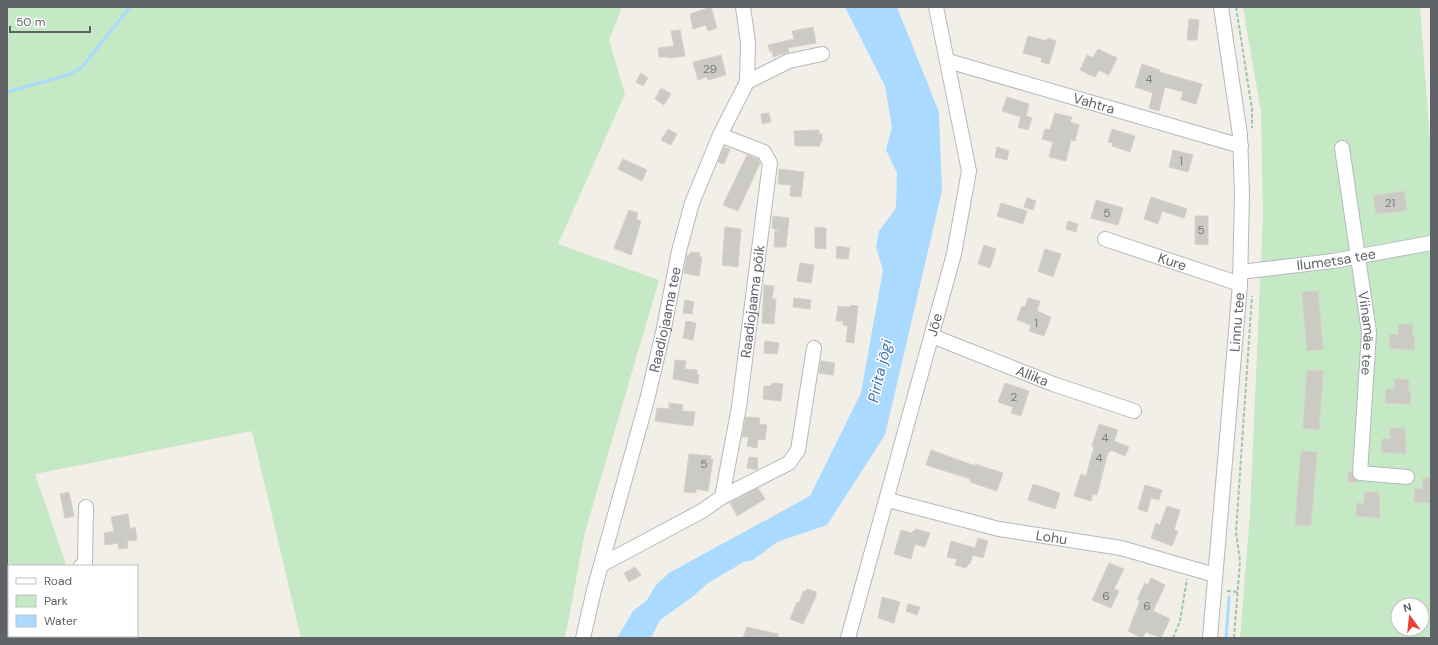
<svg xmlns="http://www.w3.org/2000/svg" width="1438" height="645" viewBox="0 0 1438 645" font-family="'DM Sans',sans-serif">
<rect width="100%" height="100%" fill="#f1efe8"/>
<g fill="#c5e8c5" fill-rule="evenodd">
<polygon points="7,7 622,7 609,40 625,94 558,244 659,280 585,532 565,638 301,638 252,431 35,474 66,564 63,566 9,566 9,594 7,595"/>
<path d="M1243 7H1420L1431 155V638H1240L1250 514 1263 215 1261 112ZM1398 605H1422V629H1398Z"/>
</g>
<polygon fill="#aadaff" points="845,7 897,7 939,112 942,191 885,435 827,525 777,542 753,560 744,562 708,583 691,598 660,620 651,638 617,638 633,611 647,600 656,585 669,573 810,496 861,393 883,270 876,247 879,231 896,208 897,173 886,150 892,127 885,86"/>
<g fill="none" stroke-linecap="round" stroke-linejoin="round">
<g stroke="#aadaff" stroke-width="3">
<polyline points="7,92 68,75 82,67 130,7"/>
<polyline points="1226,638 1229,597"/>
</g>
</g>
<g fill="#cccac5" stroke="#d6d1c6">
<polygon points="711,7 717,28 708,31 706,25 693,29 690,14"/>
<polygon points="1189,19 1199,20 1197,40 1187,40"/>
<polygon points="813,27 816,43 788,48 789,52 773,57 772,51 770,52 768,45 794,39 792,31"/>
<polygon points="680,30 685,56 669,58 668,57 659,57 658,48 674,46 671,31"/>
<polygon points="1028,36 1047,41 1048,38 1056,41 1049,64 1041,62 1042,58 1023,53"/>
<polygon points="1098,49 1117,58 1109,75 1099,70 1095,77 1080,70 1087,55 1093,58"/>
<polygon points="721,55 726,75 708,80 707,77 698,80 693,62"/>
<polygon points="1142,64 1160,70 1159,72 1202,84 1196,104 1181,100 1183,92 1165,87 1159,111 1149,108 1153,93 1135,87"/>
<polygon points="641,73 648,78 643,86 636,82"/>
<polygon points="661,88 671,94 664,105 655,99"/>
<polygon points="1007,97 1029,104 1026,116 1032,118 1028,130 1018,127 1021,117 1002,111"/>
<polygon points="769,113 771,122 762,124 761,114"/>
<polygon points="1055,113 1072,117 1070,122 1079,125 1075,141 1071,140 1066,161 1049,157 1053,142 1042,139 1045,129 1050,130"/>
<polygon points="668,129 677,134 671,145 661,140"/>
<polygon points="1112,129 1135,136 1130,152 1112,146 1113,143 1108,142"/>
<polygon points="819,130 819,134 822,134 822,142 820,142 820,146 795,146 794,131"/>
<polygon points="724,147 730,149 724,164 718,162"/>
<polygon points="997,147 1009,151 1007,160 995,157"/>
<polygon points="1173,150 1193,155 1188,172 1169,167"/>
<polygon points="747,155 758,159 760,163 738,211 723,205"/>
<polygon points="623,159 647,170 642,181 618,169"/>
<polygon points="779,169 804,172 801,197 790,196 791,185 778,184"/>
<polygon points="1404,191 1407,210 1376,214 1373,196"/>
<polygon points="1151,197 1187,209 1184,218 1162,211 1158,224 1144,219"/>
<polygon points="1027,198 1036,201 1033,210 1024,207"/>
<polygon points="1096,200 1123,208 1118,225 1091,218"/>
<polygon points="1001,203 1027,211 1023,224 997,216"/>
<polygon points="629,210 638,213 636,219 641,221 631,255 614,248"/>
<polygon points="773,216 789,218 786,247 774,247 775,231 781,232 772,228"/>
<polygon points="1195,216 1208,216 1208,245 1195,244"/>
<polygon points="1068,221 1078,224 1076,232 1066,229"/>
<polygon points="725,227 741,229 738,267 722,265"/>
<polygon points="815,227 826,228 826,249 815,248"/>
<polygon points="984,245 996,249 990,268 978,264"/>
<polygon points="837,246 850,248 848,259 836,258"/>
<polygon points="1045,249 1061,254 1053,277 1038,271"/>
<polygon points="690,252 700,253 699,257 702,257 699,276 684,273 687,255 690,255"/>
<polygon points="800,263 814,265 811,283 797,281"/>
<polygon points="764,285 774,286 772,299 776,299 774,324 762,323"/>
<polygon points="1318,291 1323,349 1307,351 1302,292"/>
<polygon points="794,298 811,300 810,309 793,307"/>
<polygon points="1028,298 1040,301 1037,311 1051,317 1044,336 1029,331 1031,325 1017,320 1022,306 1025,307"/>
<polygon points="685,300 694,302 692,314 683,313"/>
<polygon points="851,305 858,306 854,343 846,342 848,326 843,325 843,321 836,321 838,306 850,307"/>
<polygon points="686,321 696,323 693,340 683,338"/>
<polygon points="1399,324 1413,325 1412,336 1415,336 1414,350 1389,348 1390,334 1398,335"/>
<polygon points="765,341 779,343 777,354 764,353"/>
<polygon points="675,360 686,361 685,369 697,370 697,374 699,374 698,384 673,379"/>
<polygon points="821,361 835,363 833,375 819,373"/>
<polygon points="1307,370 1323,371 1319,430 1303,428"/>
<polygon points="1395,379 1409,380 1408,391 1411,391 1410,404 1385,403 1386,389 1394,390"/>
<polygon points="772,383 783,384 781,401 763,399 764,386 771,386"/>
<polygon points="1005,383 1029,391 1021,416 1011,413 1013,407 998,402"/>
<polygon points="669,403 683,405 682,411 695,412 693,426 655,421 657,408 669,409"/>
<polygon points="746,417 760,418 759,424 767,425 765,440 758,439 757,448 747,446 749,437 742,437"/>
<polygon points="1099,424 1118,430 1114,441 1129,447 1125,456 1111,450 1110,452 1108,452 1097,495 1093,494 1091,501 1074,496 1081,474 1086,476 1094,447 1092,446"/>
<polygon points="1390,428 1405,429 1406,454 1381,452 1382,439 1390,439"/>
<polygon points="931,450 975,466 975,464 1003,473 997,491 970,482 970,479 961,476 926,465"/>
<polygon points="1301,451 1317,452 1311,526 1295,525"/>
<polygon points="689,454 711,456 710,459 713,459 708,491 696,489 696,493 684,492"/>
<polygon points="749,457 758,458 757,470 747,468"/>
<polygon points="1348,472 1352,473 1357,482 1348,482"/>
<polygon points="1423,478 1431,478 1431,503 1414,502 1415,489 1422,489"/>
<polygon points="1033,484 1060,493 1055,509 1028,500"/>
<polygon points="1145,485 1162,490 1159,500 1151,498 1147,512 1138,509"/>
<polygon points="758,488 765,499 737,516 730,503"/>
<polygon points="69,492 74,516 65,518 60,494"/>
<polygon points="1365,492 1379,493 1380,518 1356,516 1357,503 1364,504"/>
<polygon points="1167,506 1180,510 1174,530 1178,531 1172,546 1151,538 1156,523 1160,525"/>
<polygon points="128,514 130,529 135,527 137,540 127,541 128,548 119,549 118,543 105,545 104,533 114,531 111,517"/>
<polygon points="916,529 930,533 925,547 915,544 911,559 894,554 901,530 911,533"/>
<polygon points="978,538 988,541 983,558 973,555"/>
<polygon points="951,541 975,548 970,564 968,564 966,568 955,565 957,559 947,557"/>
<polygon points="1109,563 1124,569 1114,589 1119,591 1111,608 1092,600"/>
<polygon points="635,567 641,575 629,582 624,573"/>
<polygon points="1151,578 1165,585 1153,611 1170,619 1161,638 1146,632 1142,638 1128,631 1140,601 1137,599 1145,583 1148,585"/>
<polygon points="807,589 816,592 816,596 803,624 790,619 797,602 799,603 803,591 805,592"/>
<polygon points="882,597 900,602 894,623 878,618"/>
<polygon points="908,604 920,607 917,615 906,611"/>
<polygon points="747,627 778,634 778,638 743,638"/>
</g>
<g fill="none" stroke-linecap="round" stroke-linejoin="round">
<g stroke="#b5b8bc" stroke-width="16">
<g id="minor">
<path id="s1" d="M948 61 1241 146"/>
<polyline points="747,82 789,61 822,54"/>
<path id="s2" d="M1342 148 1369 332 1360 473 1407 477"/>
<path id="s3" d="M1105 239 1240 284"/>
<path id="s4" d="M1240 272 1333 261 1431 243"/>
<path id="s5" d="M932 336 1053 384 1134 411"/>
<polyline points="722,497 789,463 798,450 814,348"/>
<path id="s6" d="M888 500 999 529 1121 548 1215 575"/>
<path id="s7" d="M601 565 702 511 722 497 739 407 770 163 764 152 720 135"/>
<polyline points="81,566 85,564 86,507"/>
<polyline points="7,603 9,602"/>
<path id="s8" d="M583 638 594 590 647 400 664 328 679 251 692 203 720 135 747 82 748 42 743 7"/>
<path id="s9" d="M848 638 954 254 969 171 936 7"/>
<path id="s10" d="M1210 638 1240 284 1242 194 1240 135 1221 7"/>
</g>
</g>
<g stroke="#9cc7a9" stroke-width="2" stroke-dasharray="4 2" stroke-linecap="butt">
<polyline points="1236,7 1252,109 1252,128"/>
<polyline points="1227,591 1238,592"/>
<polyline points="1173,638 1180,621 1187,579"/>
<polyline points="1234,638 1240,561 1236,532 1252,296"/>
</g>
<use href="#minor" stroke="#fff" stroke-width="14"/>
</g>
<g text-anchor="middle" stroke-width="3" stroke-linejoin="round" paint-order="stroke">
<g font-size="12" fill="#7a7d7f">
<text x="710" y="73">29</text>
<text x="1149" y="83">4</text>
<text x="1181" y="165">1</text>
<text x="1390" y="207">21</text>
<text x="1107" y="217">5</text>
<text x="1201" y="234">5</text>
<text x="1036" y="327">1</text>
<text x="1014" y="401">2</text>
<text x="1105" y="442">4</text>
<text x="1099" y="462">4</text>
<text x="704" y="468">5</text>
<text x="1106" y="600">6</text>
<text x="1147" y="610">6</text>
</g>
<g font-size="14" fill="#5f6368" stroke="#fff">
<text dy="5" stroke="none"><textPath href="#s1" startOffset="152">Vahtra</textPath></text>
<text dy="5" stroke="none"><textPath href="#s4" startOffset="97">Ilumetsa tee</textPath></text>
<text dy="5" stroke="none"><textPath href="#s3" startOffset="71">Kure</textPath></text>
<text dy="5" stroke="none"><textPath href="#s7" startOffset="337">Raadiojaama põik</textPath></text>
<text dy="5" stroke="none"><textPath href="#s8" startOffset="329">Raadiojaama tee</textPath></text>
<text dy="5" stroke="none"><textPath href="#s10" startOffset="317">Linnu tee</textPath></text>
<text dy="5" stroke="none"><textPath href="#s9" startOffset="325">Jõe</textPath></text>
<text dy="5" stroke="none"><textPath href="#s2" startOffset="187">Viinamäe tee</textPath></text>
<text dy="5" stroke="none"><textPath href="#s5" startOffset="108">Allika</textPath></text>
<text dy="5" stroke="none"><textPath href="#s6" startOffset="168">Lohu</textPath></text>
</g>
<g font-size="15" font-style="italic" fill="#4174aa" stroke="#fff">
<text transform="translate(880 371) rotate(-77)" y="5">Pirita jõgi</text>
</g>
</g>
<rect width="1438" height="645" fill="none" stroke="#5f6368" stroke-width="16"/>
<rect x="8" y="565" width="130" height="72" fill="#ffffff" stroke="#bfc1c3"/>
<rect x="16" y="578" width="20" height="6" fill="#ffffff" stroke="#bfc1c3"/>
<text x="44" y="585" font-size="12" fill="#5f6368">Road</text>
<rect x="16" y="595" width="20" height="12" fill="#c5e8c5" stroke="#bfc1c3"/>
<text x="44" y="605" font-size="12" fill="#5f6368">Park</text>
<rect x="16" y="615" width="20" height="12" fill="#aadaff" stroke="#bfc1c3"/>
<text x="44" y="625" font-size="12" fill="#5f6368">Water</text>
<g transform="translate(1410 617) rotate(345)"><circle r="19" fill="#ffffff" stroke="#bfc1c3"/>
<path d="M0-3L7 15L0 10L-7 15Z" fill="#ea4335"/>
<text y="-6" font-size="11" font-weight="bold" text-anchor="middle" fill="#5f6368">N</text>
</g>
<path d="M10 26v6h80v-6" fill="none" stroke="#5f6368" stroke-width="2"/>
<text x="16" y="26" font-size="12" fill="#5f6368" stroke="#ffffff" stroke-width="3" paint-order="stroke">50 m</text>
</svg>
